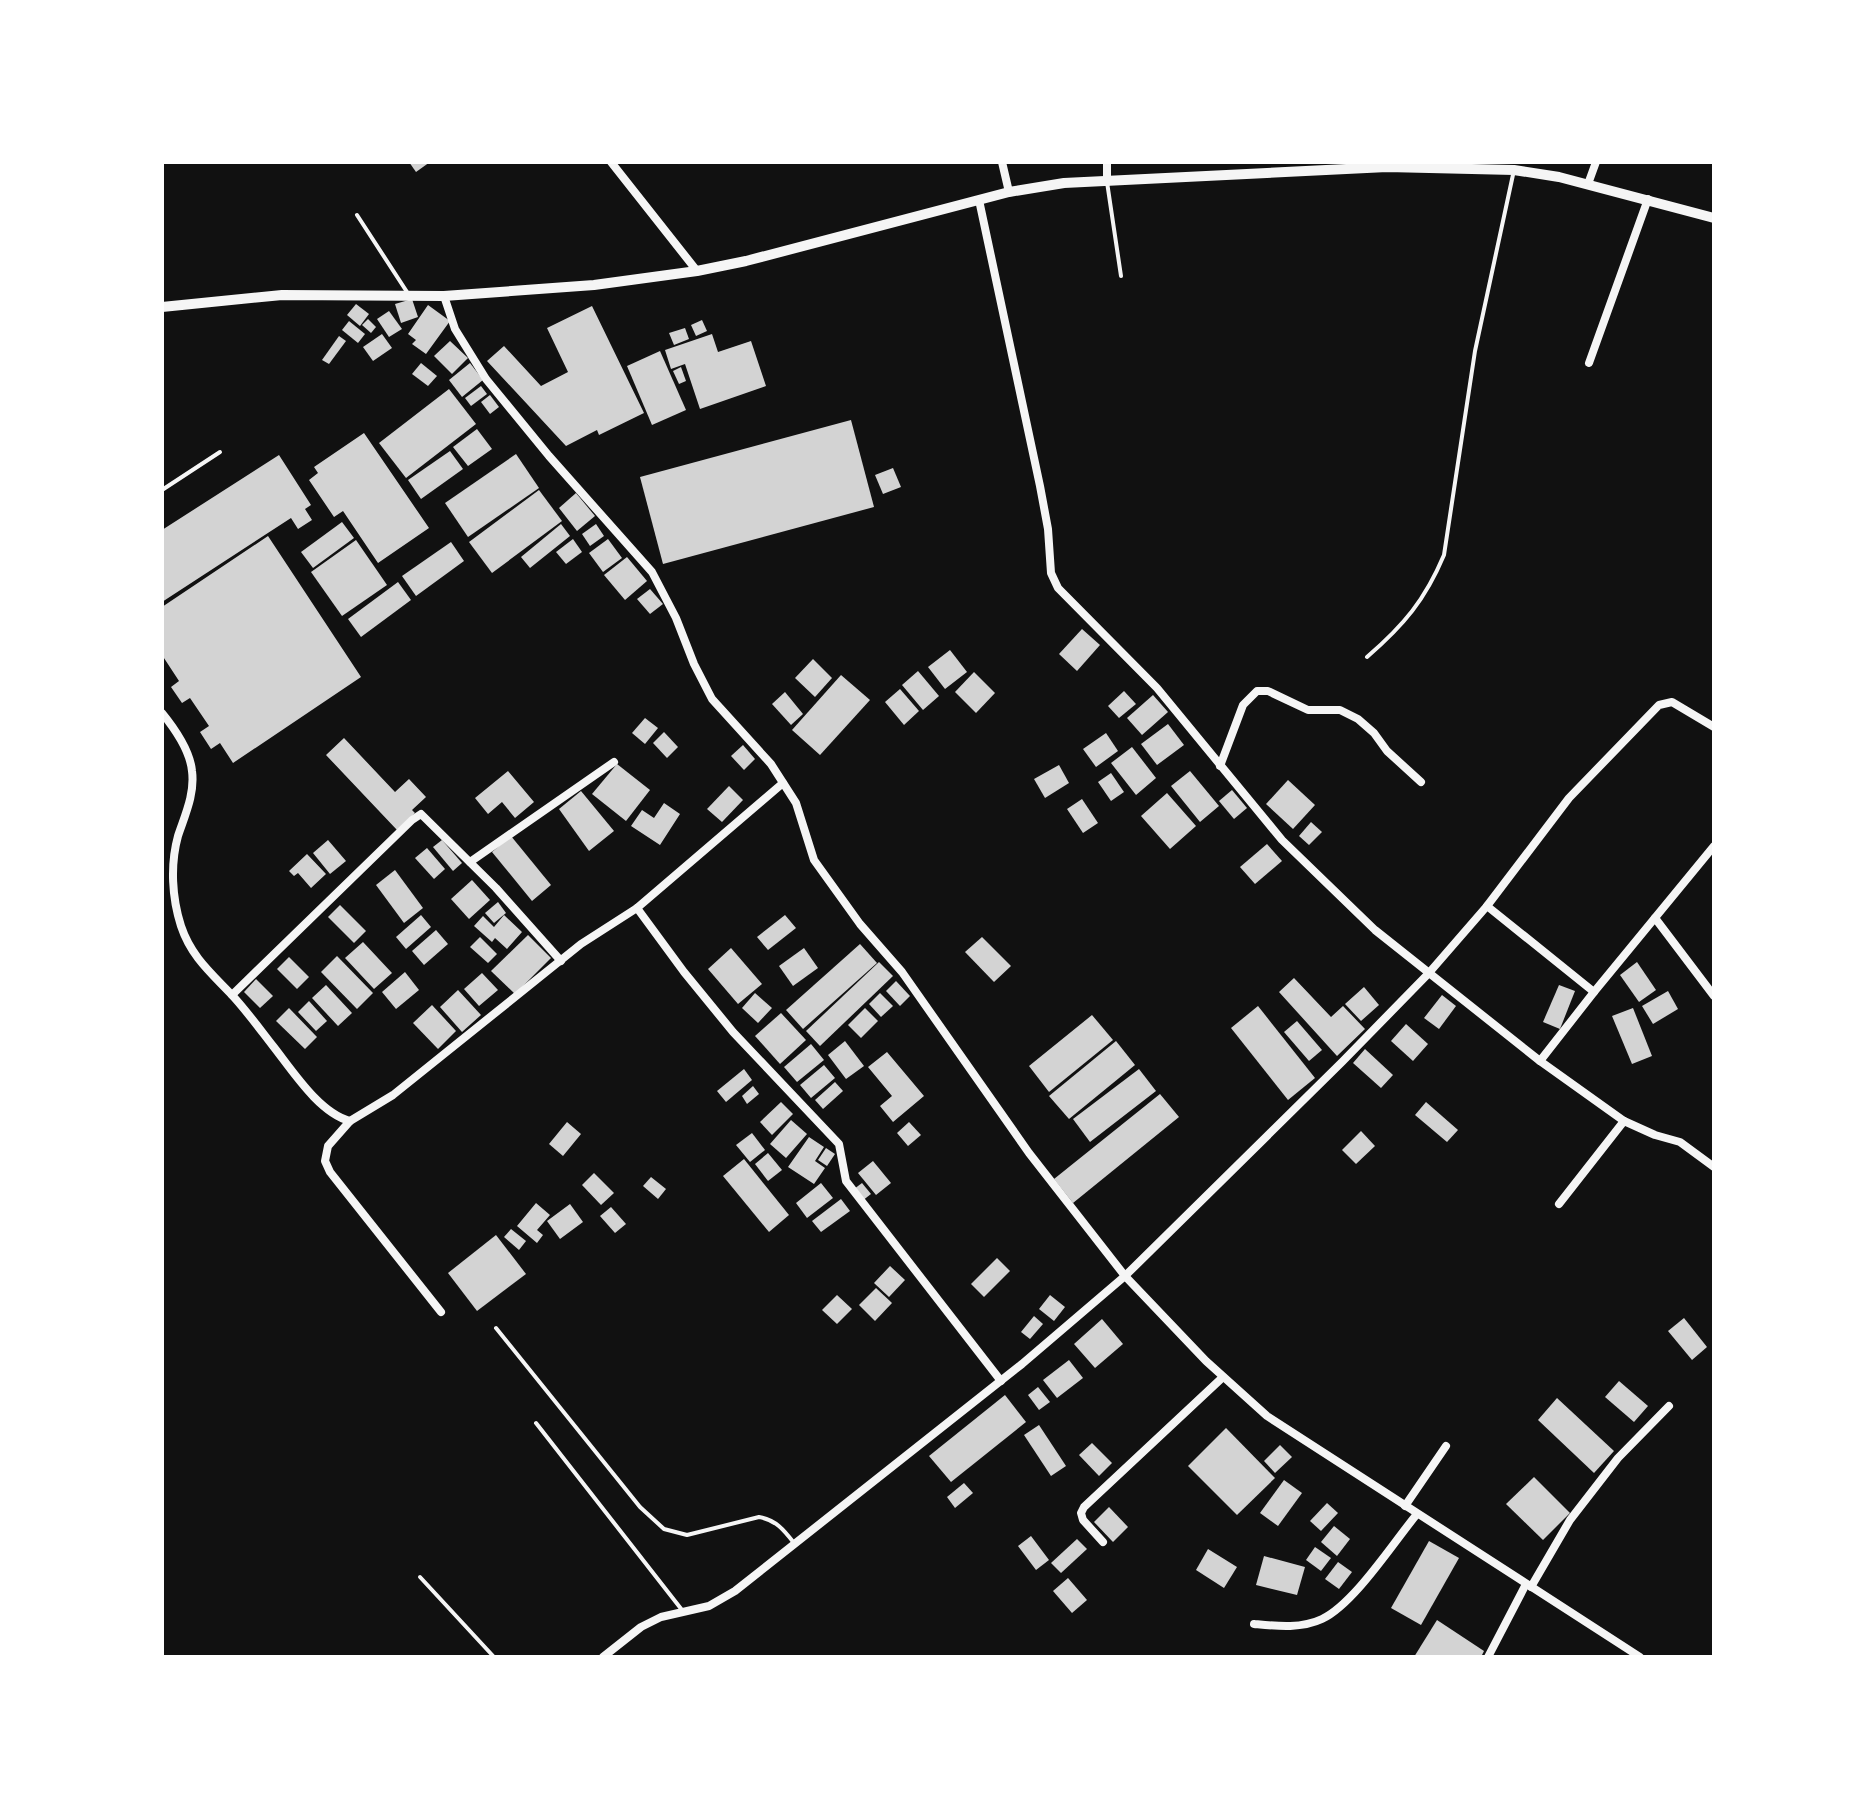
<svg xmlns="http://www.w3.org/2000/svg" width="1876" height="1819" viewBox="0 0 1876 1819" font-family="'Source Serif 4',serif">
<rect width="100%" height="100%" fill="#111"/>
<g fill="#d3d3d3">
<polygon points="409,162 430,162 416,172"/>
<polygon points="412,299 418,317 401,323 395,304"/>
<polygon points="356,304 369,314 360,326 347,315"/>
<polygon points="428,305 450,321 426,354 412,344 416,340 408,334"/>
<polygon points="592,306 644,413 599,435 597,430 566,446 487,361 504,346 541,386 568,372 547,328"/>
<polygon points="389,311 402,329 389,337 377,319"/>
<polygon points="368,319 376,327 371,333 362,325"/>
<polygon points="702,320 707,331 696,336 691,325"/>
<polygon points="349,321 365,334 358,343 342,330"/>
<polygon points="685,328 689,339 674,345 669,333"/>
<polygon points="382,334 392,348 373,361 363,347"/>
<polygon points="712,334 718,352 751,341 766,386 700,409 685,364 671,369 665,350"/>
<polygon points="339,336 346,341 329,364 322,360"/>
<polygon points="450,341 468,358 452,374 434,356"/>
<polygon points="660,351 686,410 652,425 627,366"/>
<polygon points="421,363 437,376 428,386 412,374"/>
<polygon points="470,363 483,380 462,397 449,380"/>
<polygon points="681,367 686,381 679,384 673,371"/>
<polygon points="481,386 487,394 471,406 465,398"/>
<polygon points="449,389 476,424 406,478 379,443"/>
<polygon points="490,395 499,407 490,414 481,402"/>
<polygon points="851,420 874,507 663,564 640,477"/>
<polygon points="477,429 492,449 468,466 453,447"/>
<polygon points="364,433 429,528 378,563 343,511 334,517 309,480 318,473 314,467"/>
<polygon points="450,451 463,469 421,499 408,480"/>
<polygon points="516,454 539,488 468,537 445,503"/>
<polygon points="279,455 311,505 305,509 312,520 298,529 291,518 162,602 162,530"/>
<polygon points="893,468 901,487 883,494 875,475"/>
<polygon points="539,490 562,521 492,573 469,542"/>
<polygon points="576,493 595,516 577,531 559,508"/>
<polygon points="342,522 354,538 313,568 301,552"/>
<polygon points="561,524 570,536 530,568 521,557"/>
<polygon points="596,524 604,536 590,546 582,534"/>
<polygon points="268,536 361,677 233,763 220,743 211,749 200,732 209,726 190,698 182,703 171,687 179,681 162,655 162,607"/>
<polygon points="573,539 582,552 566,564 556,552"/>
<polygon points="608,539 622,558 603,572 589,553"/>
<polygon points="356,540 387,585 342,616 311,572"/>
<polygon points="451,542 464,561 416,596 402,576"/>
<polygon points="627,557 647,581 625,600 604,575"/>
<polygon points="398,582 411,600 361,637 348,619"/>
<polygon points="650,589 663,604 650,614 637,599"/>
<polygon points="1082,629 1100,645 1077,671 1059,654"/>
<polygon points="950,650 967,672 945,689 928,667"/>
<polygon points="813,659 832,678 815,697 795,678"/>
<polygon points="918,671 939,696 923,710 902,685"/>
<polygon points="974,672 995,693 976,713 955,692"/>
<polygon points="841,675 870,700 820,755 792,730"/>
<polygon points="900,689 919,711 904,725 885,702"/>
<polygon points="1124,691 1136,704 1119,718 1108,706"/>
<polygon points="785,692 803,714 791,725 772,704"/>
<polygon points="1153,695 1168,712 1142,735 1127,718"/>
<polygon points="645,718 658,728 645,744 632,733"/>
<polygon points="1168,724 1184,745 1157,765 1141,744"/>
<polygon points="664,732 678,747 667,758 653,743"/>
<polygon points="1106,733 1118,751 1096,767 1083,749"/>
<polygon points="344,738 395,792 409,779 426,797 412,810 415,813 397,830 326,755"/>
<polygon points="743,745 755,759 744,770 731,756"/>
<polygon points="1132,747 1156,778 1136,795 1111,763"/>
<polygon points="617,764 650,790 626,821 592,794"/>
<polygon points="1059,765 1069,783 1045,798 1034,779"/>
<polygon points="508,771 534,802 515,818 502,802 488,814 475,798"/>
<polygon points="1190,771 1219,806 1200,822 1171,786"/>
<polygon points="1111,773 1124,792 1111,801 1098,782"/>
<polygon points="1288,780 1315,805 1293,829 1266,804"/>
<polygon points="729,786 743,800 722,822 707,809"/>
<polygon points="1232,790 1247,808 1234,819 1219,801"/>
<polygon points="581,791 614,831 589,851 559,809"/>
<polygon points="1167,793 1196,826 1170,849 1141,816"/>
<polygon points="1082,799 1098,823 1083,833 1067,809"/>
<polygon points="664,803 680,814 660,845 631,826 642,810 654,818"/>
<polygon points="1311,822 1322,832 1309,845 1299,836"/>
<polygon points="511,836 551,885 532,901 492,852"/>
<polygon points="328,840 346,861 330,874 313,853"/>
<polygon points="442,840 462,863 453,871 433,847"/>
<polygon points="1267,844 1282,861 1255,884 1240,867"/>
<polygon points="427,848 445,869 434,879 415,858"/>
<polygon points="307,854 326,874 311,888 298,873 294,876 289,871"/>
<polygon points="395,870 423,908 404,923 376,885"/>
<polygon points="472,880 490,900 469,919 451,899"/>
<polygon points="498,902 506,913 494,923 485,913"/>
<polygon points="340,905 366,931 354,943 328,917"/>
<polygon points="421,915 431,927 406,949 396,937"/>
<polygon points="504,915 522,932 507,949 495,938 492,942 474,926 483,916 494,927"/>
<polygon points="785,915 796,928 768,950 757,937"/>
<polygon points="436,930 448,944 424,965 412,951"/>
<polygon points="528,935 551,958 515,994 491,971"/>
<polygon points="480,937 497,954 488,963 470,947"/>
<polygon points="982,937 1011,966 994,982 965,952"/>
<polygon points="363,942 392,973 374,989 345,958"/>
<polygon points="860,944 877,963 803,1029 786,1010"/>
<polygon points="731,948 762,984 738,1004 708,969"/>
<polygon points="804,948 818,968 793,986 779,966"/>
<polygon points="337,956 373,993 357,1009 321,972"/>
<polygon points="289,957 309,977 297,989 277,969"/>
<polygon points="879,962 893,976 820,1046 806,1031"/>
<polygon points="1637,962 1656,990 1639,1002 1620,975"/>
<polygon points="405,972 419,990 396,1009 382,992"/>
<polygon points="482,973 498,990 479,1006 464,989"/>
<polygon points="1294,978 1331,1017 1343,1006 1365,1029 1337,1056 1279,992"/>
<polygon points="256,979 273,996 260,1008 244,992"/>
<polygon points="896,981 910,996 900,1006 886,991"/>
<polygon points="326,985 352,1013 338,1026 312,998"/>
<polygon points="1559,985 1575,991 1560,1029 1543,1022"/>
<polygon points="1364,987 1379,1005 1361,1021 1345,1004"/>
<polygon points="458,990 481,1015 462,1032 440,1007"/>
<polygon points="1668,991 1678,1009 1653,1024 1642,1006"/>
<polygon points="755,993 772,1008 758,1023 742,1008"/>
<polygon points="880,993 893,1006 881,1017 869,1004"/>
<polygon points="1442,995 1456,1006 1439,1029 1424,1018"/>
<polygon points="309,1001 327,1021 316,1031 298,1012"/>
<polygon points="432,1005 456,1031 438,1049 413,1023"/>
<polygon points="1258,1006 1315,1078 1288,1100 1231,1028"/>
<polygon points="289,1008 317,1037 305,1049 276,1021"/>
<polygon points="865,1008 878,1021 861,1038 848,1025"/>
<polygon points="1633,1008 1652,1056 1632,1064 1612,1016"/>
<polygon points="781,1013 806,1040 780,1064 755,1036"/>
<polygon points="1092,1015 1113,1040 1049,1092 1029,1066"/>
<polygon points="1297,1021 1322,1050 1309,1061 1284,1032"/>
<polygon points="1406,1024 1428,1044 1413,1061 1391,1041"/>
<polygon points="845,1041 864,1066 846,1079 828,1055"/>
<polygon points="1116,1041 1135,1065 1069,1119 1049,1096"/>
<polygon points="811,1044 824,1060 797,1082 784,1067"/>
<polygon points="1365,1049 1393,1075 1381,1088 1353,1063"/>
<polygon points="887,1052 924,1096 893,1122 880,1106 892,1096 868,1067"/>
<polygon points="824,1065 835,1078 811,1098 800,1085"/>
<polygon points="744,1069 752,1080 726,1102 717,1091"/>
<polygon points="1139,1069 1156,1091 1090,1142 1073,1119"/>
<polygon points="835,1082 843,1091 823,1109 815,1100"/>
<polygon points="753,1086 759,1094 747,1104 742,1096"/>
<polygon points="1160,1094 1179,1117 1073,1203 1054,1179"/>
<polygon points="781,1102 793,1114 772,1135 760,1122"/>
<polygon points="1426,1102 1458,1130 1447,1142 1415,1115"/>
<polygon points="791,1120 807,1134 786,1158 770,1144"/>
<polygon points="567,1122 581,1134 563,1156 549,1144"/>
<polygon points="909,1122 921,1135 908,1146 897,1133"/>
<polygon points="1361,1131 1375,1146 1356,1164 1342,1150"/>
<polygon points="752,1133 765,1150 750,1162 736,1145"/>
<polygon points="809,1137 824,1147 815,1161 825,1168 814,1184 788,1167"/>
<polygon points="826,1148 835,1154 827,1166 818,1160"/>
<polygon points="768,1153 782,1170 768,1181 755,1164"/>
<polygon points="744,1159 789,1215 769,1232 723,1176"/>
<polygon points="873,1161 891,1183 876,1195 858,1173"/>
<polygon points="594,1173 614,1193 601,1205 582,1185"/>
<polygon points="651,1177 666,1189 658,1199 643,1186"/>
<polygon points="821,1183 833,1198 807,1218 796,1203"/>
<polygon points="862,1183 871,1194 862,1201 854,1189"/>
<polygon points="841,1199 850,1211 821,1232 812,1221"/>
<polygon points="536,1203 550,1215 537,1230 543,1235 537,1243 517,1226"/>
<polygon points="570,1204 583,1222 560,1239 547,1221"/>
<polygon points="611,1207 626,1224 615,1233 600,1216"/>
<polygon points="511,1229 526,1241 519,1250 504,1237"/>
<polygon points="496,1235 526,1274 477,1311 448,1273"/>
<polygon points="997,1258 1010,1271 984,1297 971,1284"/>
<polygon points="890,1266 905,1280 889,1297 874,1283"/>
<polygon points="876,1288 892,1303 875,1321 859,1305"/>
<polygon points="837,1295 852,1309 837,1324 822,1310"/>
<polygon points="1050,1295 1065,1307 1054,1321 1039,1309"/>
<polygon points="1034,1316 1043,1324 1030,1339 1021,1332"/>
<polygon points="1684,1318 1707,1347 1692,1360 1668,1331"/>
<polygon points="1102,1319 1123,1344 1095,1368 1074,1344"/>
<polygon points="1069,1360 1083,1378 1057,1398 1043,1380"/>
<polygon points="1619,1381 1648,1406 1634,1422 1605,1397"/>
<polygon points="1038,1387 1050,1402 1039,1410 1028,1395"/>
<polygon points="1005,1395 1026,1422 951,1482 929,1456"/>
<polygon points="1557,1398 1614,1451 1594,1473 1538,1420"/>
<polygon points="1039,1425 1066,1466 1051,1476 1024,1435"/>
<polygon points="1226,1428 1275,1478 1237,1515 1188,1466"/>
<polygon points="1092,1443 1112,1463 1099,1476 1079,1455"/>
<polygon points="1280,1445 1292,1457 1275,1473 1264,1461"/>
<polygon points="1534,1477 1570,1513 1543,1540 1506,1504"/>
<polygon points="1284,1480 1302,1493 1278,1526 1260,1513"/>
<polygon points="964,1483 973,1493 955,1508 947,1497"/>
<polygon points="1327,1503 1338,1513 1321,1531 1310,1521"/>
<polygon points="1109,1507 1128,1527 1113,1542 1094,1522"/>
<polygon points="1334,1526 1350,1539 1337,1556 1321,1542"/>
<polygon points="1031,1536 1049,1560 1036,1570 1018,1546"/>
<polygon points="1077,1539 1087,1549 1061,1573 1051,1563"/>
<polygon points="1429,1541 1459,1558 1421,1625 1391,1608"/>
<polygon points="1315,1547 1331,1558 1321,1571 1306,1560"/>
<polygon points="1208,1549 1237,1567 1224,1588 1196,1570"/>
<polygon points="1264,1556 1305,1567 1297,1595 1256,1585"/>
<polygon points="1338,1562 1352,1572 1339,1589 1325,1579"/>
<polygon points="1068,1578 1087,1600 1072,1613 1053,1591"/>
<polygon points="1437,1620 1484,1651 1481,1657 1414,1657"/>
</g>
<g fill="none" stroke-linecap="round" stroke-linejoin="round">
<g stroke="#f5f5f5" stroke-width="4">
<polyline points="1107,182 1121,276"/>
<polyline points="357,215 407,292"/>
<polyline points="162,490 220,452"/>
<path d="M1367 657C1404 625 1425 600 1444 555L1475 351 1514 170"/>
<path d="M496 1328 640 1507 664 1529 687 1535 759 1517C776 1520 784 1530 794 1543"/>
<polyline points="536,1423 682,1610"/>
<polyline points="420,1577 494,1657"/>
</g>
<g stroke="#f5f5f5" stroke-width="8">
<polyline points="611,162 697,271"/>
<polyline points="1002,162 1009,192"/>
<polyline points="1107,182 1107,162"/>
<polyline points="1588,184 1596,162"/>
<polyline points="979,200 1040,486 1048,529 1051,573 1058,588 1157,688 1282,840 1375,930 1540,1061 1624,1121 1655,1135 1680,1142 1714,1167"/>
<polyline points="444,296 455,329 486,379 549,456 652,572 676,618 694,664 712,699 771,764 796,803 814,860 860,924 902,972 1029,1153 1125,1276 1206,1361 1267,1416 1640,1657"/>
<polyline points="1589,363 1648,199"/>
<path d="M162 713C175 729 190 750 192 771 195 794 185 815 178 836 170 865 172 898 181 926 191 956 210 972 231 994 246 1010 259 1028 273 1046 292 1070 319 1113 350 1121"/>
<polyline points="1220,766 1243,705 1257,691 1268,691 1308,710 1340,710 1358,719 1374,733 1387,751 1421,782"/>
<polyline points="470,862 614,762"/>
<polyline points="1487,906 1594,992 1714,846"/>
<polyline points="637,908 684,972 733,1032 839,1144 846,1181 1001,1381"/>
<polyline points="1655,918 1714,996"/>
<polyline points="232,995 412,820 421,814 496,888 561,961"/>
<polyline points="1540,1061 1594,992"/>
<polyline points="1559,1204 1624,1121"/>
<polyline points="441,1312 330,1172 325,1161 328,1146 350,1121 393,1095 581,944 637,908 783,783"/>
<polyline points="1405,1506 1446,1446"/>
<polyline points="1103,1542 1083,1520 1081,1513 1084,1507 1223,1377"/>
<polyline points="1531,1587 1570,1520 1618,1458 1669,1406"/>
<path d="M1254 1624C1276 1626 1301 1629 1322 1619 1354 1604 1393 1543 1417 1514"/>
<polyline points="603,1657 641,1627 661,1617 709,1606 735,1591 1022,1364 1125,1276 1342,1062 1428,974 1487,906 1569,798 1659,705 1672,702 1714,727"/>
<polyline points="1488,1657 1526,1584"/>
</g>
<polyline stroke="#f5f5f5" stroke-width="10" points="162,307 282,295 444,296 594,285 697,271 746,261 1009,192 1064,183 1387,167 1514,170 1559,177 1714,218"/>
</g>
<rect width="1876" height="1819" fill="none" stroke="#ffffff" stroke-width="328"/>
</svg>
